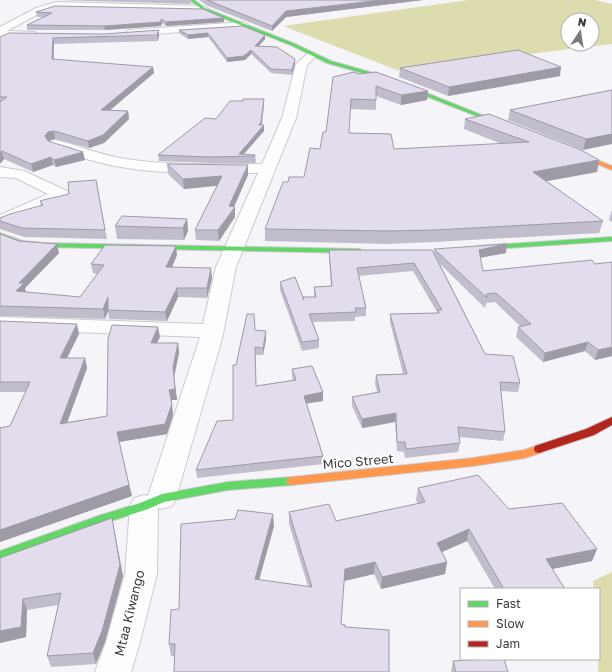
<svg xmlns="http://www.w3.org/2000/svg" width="612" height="672" viewBox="0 0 612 672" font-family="'Golos Text',sans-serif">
<rect width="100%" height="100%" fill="#f5f4f9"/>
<g fill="#dcdcae" fill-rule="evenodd">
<path d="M469 0H595L612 4V44L397 70 283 26ZM568 20H592V44H568Z"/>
<polygon points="612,572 612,672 598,672 599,589 594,589 593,581"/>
</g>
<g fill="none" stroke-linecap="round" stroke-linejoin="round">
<g stroke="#cbcacf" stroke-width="2">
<g id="street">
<polygon points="56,2 204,6 208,9 204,12 56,8 42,12 7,31 35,32 40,35 38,37 0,37 0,27 36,8"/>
<polygon points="243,22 248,25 246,27 129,36 124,33 129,30"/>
<path d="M312 52 317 55 307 65 296 118 236 267 222 339 176 498 172 506 162 509 158 508 157 574 140 642 131 672H95L106 642 125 574 130 506 134 498 144 495 148 496 200 337 0 329V317L203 324 216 267 258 173C212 173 166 175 121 167 96 163 73 155 50 147L48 144 50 141 55 140C77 145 98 154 120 158 167 166 215 164 262 164L282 118 296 64 308 53Z"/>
<polygon points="0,167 24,171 67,191 69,194 67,197 0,226 0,215 48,194 16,178 0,177"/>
</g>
</g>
<g stroke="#cbcacf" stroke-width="2">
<g id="fast">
<polygon points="190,0 194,0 205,8 295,44 331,61 384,76 512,127 507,128 380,78 327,63 293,46 203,10"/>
<polygon points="0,233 22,241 42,243 359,249 363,251 359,253 42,247 21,245 0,238"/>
<polygon points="612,237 612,241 478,250 474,248 478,246"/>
<polygon points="292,477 296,478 298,481 296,484 292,485 228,490 164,502 148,509 108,522 0,561 0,551 101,515 140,503 162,494 228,482"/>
</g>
</g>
<g stroke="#cbcacf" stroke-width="2">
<g id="slow">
<polygon points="568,150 572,150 612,166 612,170 568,152"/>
<polygon points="539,445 543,446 544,449 543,452 525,458 473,466 292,485 288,484 286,481 288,478 292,477 473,458 524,450"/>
</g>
</g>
<g stroke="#cbcacf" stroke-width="2">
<polygon id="jam" points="612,417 612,425 594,435 539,453 535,452 534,449 535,446 586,429"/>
</g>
<use href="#street" fill="#fefdfe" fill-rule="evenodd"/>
<use href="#fast" fill="#63d668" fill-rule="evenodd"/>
<use href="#slow" fill="#ff974d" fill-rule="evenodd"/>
<use href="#jam" fill="#b3261e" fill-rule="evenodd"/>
</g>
<g fill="#c2bdcc">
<polygon points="56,0 190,0 191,4"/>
<polygon points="199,0 423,0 286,17 272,31 208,6"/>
<polygon points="36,12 224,22 166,26 162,23 161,26 105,30 27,30 27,25 44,17 37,17"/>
<polygon points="179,30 265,39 259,46 295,63 292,75 271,73 251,54 245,60 227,62 208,37 188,39 180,34"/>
<polygon points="159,36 158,41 54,44 54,60 154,73 110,110 128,111 129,119 104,143 89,148 55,139 50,140 48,141 85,160 56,167 53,165 33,172 4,159 0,164 0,37"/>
<polygon points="400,68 560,76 448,96 399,77"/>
<polygon points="359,74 428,91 427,100 401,105 376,96 376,110 350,109 349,133 394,149 502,144 464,129 465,119 599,160 597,172 546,181 603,221 599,233 434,242 387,244 265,241 265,229 288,182 304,177 320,149 326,132"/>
<polygon points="612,90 583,150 508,120 510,110"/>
<polygon points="264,99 264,104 262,125 264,131 244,154 255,155 256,161 255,163 209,163 159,161 158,155 216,119 243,101"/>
<polygon points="167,164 248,175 234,207 235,207 235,217 219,241 196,240 195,230 217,186 184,189 168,174"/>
<polygon points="96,180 107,239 24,237 0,229 0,218 41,206 40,201 69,194"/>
<polygon points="612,211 612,222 609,220 611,212"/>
<polygon points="187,219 188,231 184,240 117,239 115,226"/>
<polygon points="0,234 59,253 25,288 26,292 80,297 97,274 93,273 91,264 177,255 172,267 212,278 207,298 178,297 167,321 109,319 108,311 105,319 0,316"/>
<polygon points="434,249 506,253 480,258 483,271 612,356 595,360 585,351 543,362 516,337 518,327 521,327 495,302 486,303 485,308 440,264 485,354 520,383 518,392 501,391 505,432 503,441 459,437 460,443 458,452 405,458 404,452 397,451 395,422 362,428 352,406 352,397 377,392 375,384 376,375 403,374 390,322 390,314 437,313 437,312 413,271 359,276 366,308 366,316 355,317 355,321 313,322 319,340 319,348 302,351 280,290 280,282 303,299 314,297 314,287 331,286 329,257 329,250 434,252"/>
<polygon points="0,321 79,334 67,358 85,358 87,368 67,422 107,416 160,337 157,343 178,343 179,353 174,377 177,400 171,400 173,415 167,434 119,442 132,496 0,542 0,428 10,426 26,392 0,392"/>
<polygon points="255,330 266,331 266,339 263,355 255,355 256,386 293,380 292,377 292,369 323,401 306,403 323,456 323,464 197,478 196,470 233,420 236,365"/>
<polygon points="418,488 509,509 597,549 592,561 552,569 565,589 495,589 467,541 442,552 447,562 445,574 381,589 374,574 344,581 175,656 171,656 169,644 179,609 274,526 259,580 308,586 289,524 289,512 336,521 418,504 416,500"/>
<polygon points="112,518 123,576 105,642 96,664 51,667 47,656 58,605 27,610 26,637 0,643 0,558"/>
<polygon points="453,661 508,672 451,672"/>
</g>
<g fill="#9e9aa6">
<polygon points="382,0 423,0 286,17 272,31 272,26 286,11"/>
<polygon points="224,18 224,22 166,26 166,22"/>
<polygon points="161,19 162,23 161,26 105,30 104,26"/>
<polygon points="159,30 159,36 158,41 157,35"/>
<polygon points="208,33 208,37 188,39 188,35"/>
<polygon points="265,35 265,39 255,50 255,46"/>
<polygon points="53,38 54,44 53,66 52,59"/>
<polygon points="251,50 251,54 245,60 227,62 227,58"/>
<polygon points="295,59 295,63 292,75 292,70"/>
<polygon points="153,67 154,73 102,117 101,110"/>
<polygon points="561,67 560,76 448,96 449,87"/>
<polygon points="428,91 427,100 401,105 401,95"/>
<polygon points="264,99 264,104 261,128 259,125"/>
<polygon points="128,111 129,119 104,143 89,148 88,141"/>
<polygon points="264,125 264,131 242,156 239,154"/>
<polygon points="54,131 55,139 50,140 47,143 45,136 48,132"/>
<polygon points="612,134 612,144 583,150 586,139"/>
<polygon points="2,151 4,159 0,164 0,154"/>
<polygon points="83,152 85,160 56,167 54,160"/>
<polygon points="51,157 53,165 33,172 31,164"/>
<polygon points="599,160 597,172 531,184 533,172"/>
<polygon points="248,165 248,175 232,211 235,207 235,217 219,241 218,230 229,206"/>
<polygon points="222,176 223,185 184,189 183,179"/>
<polygon points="187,219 188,231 184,240 183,228"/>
<polygon points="57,244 59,253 25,288 26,293 16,291 19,283"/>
<polygon points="507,244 506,253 478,258 479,250"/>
<polygon points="176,246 177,255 168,276 166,267"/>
<polygon points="211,268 212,278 207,298 207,288"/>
<polygon points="177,288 178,297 167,321 165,312"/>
<polygon points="108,297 108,311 105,319 103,309"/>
<polygon points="77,324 79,334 62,368 60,358"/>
<polygon points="158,327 160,337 152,353 151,343"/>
<polygon points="266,331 266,339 263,355 263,348"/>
<polygon points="588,342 585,351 543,362 545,353"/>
<polygon points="178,343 179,353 174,377 177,400 171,400 169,390"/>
<polygon points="612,347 612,356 595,360 598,350"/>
<polygon points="85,358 87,368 63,434 60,424"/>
<polygon points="323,392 323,401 304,404 304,396"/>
<polygon points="172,404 173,415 167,434 119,442 117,432"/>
<polygon points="396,413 395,422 362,428 362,419"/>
<polygon points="129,485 132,496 0,542 0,530"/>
<polygon points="273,514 274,526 256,591 255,579"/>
<polygon points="112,518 123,576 105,642 96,664 93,653"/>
<polygon points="469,529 467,541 435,555 437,543"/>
<polygon points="597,549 592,561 542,571 546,559"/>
<polygon points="375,562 374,574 344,581 345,569"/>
<polygon points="447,562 445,574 381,589 382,577"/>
<polygon points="23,599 27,610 26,637 0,643 0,631"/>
</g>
<g fill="#e2dced" stroke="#9e9aa6">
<polygon points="207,0 382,0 286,11 272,26"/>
<polygon points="55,6 203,9 224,18 166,22 161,19 161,22 104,26 27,25 52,13 36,12"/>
<polygon points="243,26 265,35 255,46 277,47 295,59 292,70 271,69 251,50 244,56 227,58 208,33 188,35 179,30"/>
<polygon points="159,30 157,35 53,38 52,59 153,67 101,110 128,111 103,135 88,141 54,131 48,132 45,136 48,141 83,152 54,160 51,157 31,164 2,151 0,154 0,102 7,97 0,97 0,37 9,33 104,34"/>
<polygon points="518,50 561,67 449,87 400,68"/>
<polygon points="354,72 359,74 376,72 428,91 401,95 376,86 376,100 351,99 349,133 391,134 394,149 529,142 465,119 489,114 581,150 599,160 533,172 603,221 435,230 388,231 265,229 283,182 288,182 289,177 304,177 310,148 320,149 323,132 326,132 333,77"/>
<polygon points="612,90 612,134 586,139 510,110"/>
<polygon points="243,99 264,99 261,122 259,125 264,125 239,154 255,155 255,156 208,157 158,155 205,118 216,119 230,101 243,101"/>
<polygon points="167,164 248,165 229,206 235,207 218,230 195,230 222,176 183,179"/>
<polygon points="96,180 105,230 22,228 0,221 0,218 10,214 43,205 40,201 43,200 69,194 68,182"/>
<polygon points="122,216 187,219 183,228 115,226"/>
<polygon points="0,234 19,241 57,244 19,283 24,283 16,291 80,297 104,265 91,264 105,245 176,246 166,267 211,268 207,288 177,288 165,312 108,310 108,297 103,309 0,306"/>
<polygon points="507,244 479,250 483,271 592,260 595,264 612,262 612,347 598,350 588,342 545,353 518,327 531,324 496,293 486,294 487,298 434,249"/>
<polygon points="329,250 432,250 485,354 513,356 520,383 500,382 505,432 458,427 460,443 406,449 405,442 397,442 396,413 362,419 352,397 380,392 376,375 407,374 390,314 439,313 438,310 442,310 414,263 357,268 366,308 355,308 356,312 309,314 319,340 302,342 280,282 295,277 304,300 303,297 316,297 314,287 332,286"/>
<polygon points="247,314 254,314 255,330 266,331 263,348 255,347 256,386 296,380 292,369 312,366 323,392 304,396 323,456 196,470 217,421 233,420 233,365 236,365"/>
<polygon points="0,321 77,324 60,358 85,358 60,424 107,416 108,339 112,325 158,327 151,343 178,343 173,367 175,389 169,390 172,404 165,424 117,432 129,485 0,530 0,428 10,426 30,382 0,382"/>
<polygon points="478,475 509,509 562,503 597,549 546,559 565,589 504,589 469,529 437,543 447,562 382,577 375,562 345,569 341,624 345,625 345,627 389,630 389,672 174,672 175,644 169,644 171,610 179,609 181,524 235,519 238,510 273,514 255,579 312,587 289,512 329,504 336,521 425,502 418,488"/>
<polygon points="112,518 120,565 102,631 93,653 47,656 61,593 23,599 21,627 0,631 0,558"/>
<polygon points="482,659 504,659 508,672 456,672 453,661"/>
</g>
<g text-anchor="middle" stroke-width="4" stroke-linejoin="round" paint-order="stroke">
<g font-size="13" fill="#3b3a3e" stroke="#fff">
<text transform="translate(358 461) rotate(-5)" y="5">Mico Street</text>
<text transform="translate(129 613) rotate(-76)" y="5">Mtaa Kiwango</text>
</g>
</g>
<rect x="460" y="588" width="140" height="72" fill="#ffffff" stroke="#b1b0b2"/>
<rect x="468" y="601" width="20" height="6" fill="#63d668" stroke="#b1b0b2"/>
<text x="496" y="608" font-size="12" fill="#3b3a3e">Fast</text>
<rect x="468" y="621" width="20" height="6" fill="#ff974d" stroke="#b1b0b2"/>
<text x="496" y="628" font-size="12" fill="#3b3a3e">Slow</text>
<rect x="468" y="641" width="20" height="6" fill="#b3261e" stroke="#b1b0b2"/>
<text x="496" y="648" font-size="12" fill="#3b3a3e">Jam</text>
<g transform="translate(580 32) rotate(12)"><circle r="19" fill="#ffffff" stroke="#b1b0b2"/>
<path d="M0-3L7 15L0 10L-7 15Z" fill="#7c7b7f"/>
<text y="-6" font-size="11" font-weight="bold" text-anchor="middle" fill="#3b3a3e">N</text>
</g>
</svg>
